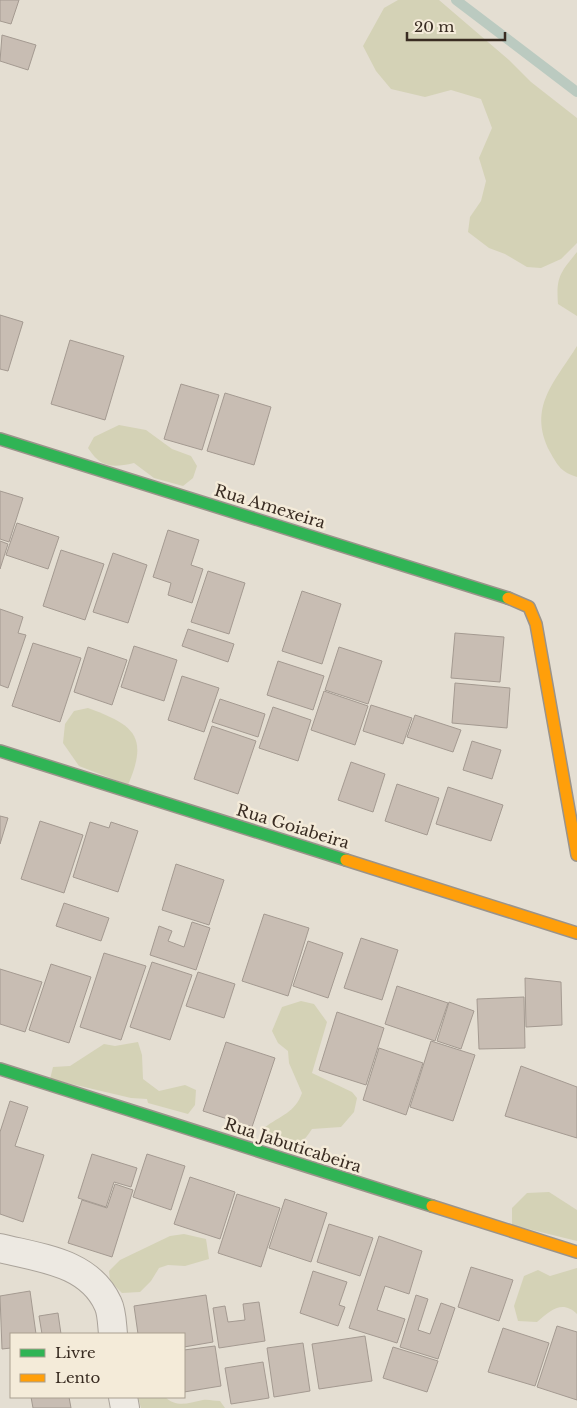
<svg xmlns="http://www.w3.org/2000/svg" width="577" height="1408" viewBox="0 0 577 1408" font-family="'Libre Baskerville',serif">
<rect width="100%" height="100%" fill="#e4ded2"/>
<g fill="#d4d2b6">
<polygon points="398,0 439,0 509,60 531,82 577,118 577,243 561,259 541,268 527,267 505,254 489,248 468,232 470,217 481,201 486,181 479,158 492,128 481,99 451,90 425,97 391,89 376,71 363,46 384,8"/>
<path d="M577 252V316L558 304C556 277 560 273 577 252Z"/>
<path d="M577 346V477C561 472 558 466 550 452 527 407 555 382 577 346Z"/>
<path d="M119 425 146 430 172 449 191 456 197 466 193 478 183 486 154 478 134 463C112 468 101 468 88 448L94 437Z"/>
<path d="M88 708C134 725 149 736 128 785L79 766 63 743 65 724 74 711Z"/>
<path d="M301 1001 314 1004 327 1022 312 1073 352 1092 357 1098 354 1112 341 1127 312 1129C298 1152 286 1147 264 1140V1128C281 1115 295 1113 302 1093L289 1063 288 1051 278 1043 272 1031 282 1007Z"/>
<polygon points="138,1042 142,1055 143,1079 159,1091 185,1085 196,1090 195,1105 188,1114 148,1103 147,1099 131,1098 50,1079 53,1067 70,1066 104,1044 115,1046"/>
<polygon points="549,1192 577,1210 577,1241 512,1225 512,1208 527,1193"/>
<polygon points="184,1234 206,1239 209,1259 185,1266 168,1265 159,1268 151,1281 140,1292 122,1293 110,1281 109,1271 120,1260 170,1236"/>
<path d="M577 1268V1314C562 1299 550 1311 537 1322L518 1321 514 1306 524 1276 538 1270 550 1276Z"/>
<path d="M138 1397H165C177 1408 188 1403 203 1400 208 1399 214 1401 220 1401L225 1408H141Z"/>
</g>
<g fill="none" stroke-linecap="round" stroke-linejoin="round">
<polyline stroke="#bbcac0" stroke-width="10" points="456,0 577,92"/>
</g>
<g fill="#c8bdb3" stroke="#a49a91">
<polygon points="0,0 19,0 11,24 0,21"/>
<polygon points="2,35 36,45 28,70 0,61"/>
<polygon points="0,315 23,322 8,371 0,369"/>
<polygon points="70,340 124,356 105,420 51,404"/>
<polygon points="181,384 219,395 202,450 164,439"/>
<polygon points="225,393 271,407 254,465 207,451"/>
<polygon points="0,491 23,498 9,542 0,539"/>
<polygon points="17,523 59,537 48,569 6,555"/>
<polygon points="168,530 199,540 191,565 203,569 192,603 168,595 171,583 153,577"/>
<polygon points="0,541 8,544 0,569"/>
<polygon points="61,550 104,564 85,620 43,606"/>
<polygon points="113,553 147,565 128,623 93,612"/>
<polygon points="208,571 245,583 229,634 191,622"/>
<polygon points="302,591 341,604 322,664 282,651"/>
<polygon points="0,609 23,617 18,633 26,635 8,688 0,685"/>
<polygon points="188,629 234,644 228,662 182,646"/>
<polygon points="455,633 504,637 500,682 451,678"/>
<polygon points="33,643 81,658 60,722 12,706"/>
<polygon points="134,646 177,660 164,701 121,687"/>
<polygon points="88,647 127,660 112,705 74,692"/>
<polygon points="339,647 382,661 368,704 325,690"/>
<polygon points="278,661 324,676 313,710 267,695"/>
<polygon points="182,676 219,688 204,732 168,720"/>
<polygon points="455,683 510,688 507,728 452,723"/>
<polygon points="324,691 368,706 355,745 311,730"/>
<polygon points="220,699 265,714 258,737 212,722"/>
<polygon points="371,705 412,718 403,744 363,731"/>
<polygon points="273,707 311,720 298,761 259,748"/>
<polygon points="415,715 461,730 453,752 407,737"/>
<polygon points="212,726 256,741 238,794 194,779"/>
<polygon points="472,741 501,750 492,779 463,770"/>
<polygon points="351,762 385,774 373,812 338,800"/>
<polygon points="397,784 439,798 427,835 385,821"/>
<polygon points="448,787 503,805 491,841 436,824"/>
<polygon points="0,816 8,818 0,844"/>
<polygon points="40,821 83,835 64,893 21,879"/>
<polygon points="90,822 109,828 111,822 138,831 118,892 73,877"/>
<polygon points="176,864 224,880 209,925 162,910"/>
<polygon points="64,903 109,918 101,941 56,926"/>
<polygon points="264,914 309,928 288,996 242,981"/>
<polygon points="192,922 210,928 196,970 150,955 159,926 172,931 168,941 184,947"/>
<polygon points="361,938 398,950 382,1000 344,988"/>
<polygon points="308,941 343,953 328,998 293,986"/>
<polygon points="104,953 146,966 121,1040 80,1027"/>
<polygon points="152,962 192,975 170,1040 130,1027"/>
<polygon points="51,964 91,977 69,1043 29,1030"/>
<polygon points="0,969 42,982 25,1032 0,1024"/>
<polygon points="198,972 235,984 224,1018 186,1006"/>
<polygon points="525,978 561,982 562,1025 526,1027"/>
<polygon points="397,986 448,1003 435,1041 385,1024"/>
<polygon points="524,997 525,1048 479,1049 477,999"/>
<polygon points="449,1002 474,1011 461,1049 437,1041"/>
<polygon points="337,1012 384,1028 366,1085 319,1070"/>
<polygon points="431,1041 475,1055 453,1121 410,1107"/>
<polygon points="226,1042 275,1058 252,1127 203,1111"/>
<polygon points="379,1048 423,1063 406,1115 363,1100"/>
<polygon points="521,1066 577,1087 577,1138 505,1116"/>
<polygon points="10,1101 28,1107 15,1146 44,1155 23,1222 0,1214 0,1132"/>
<polygon points="92,1154 137,1168 131,1187 114,1182 106,1207 78,1198"/>
<polygon points="147,1154 185,1166 171,1210 133,1197"/>
<polygon points="190,1177 235,1192 220,1239 174,1224"/>
<polygon points="115,1184 133,1190 112,1257 68,1243 82,1200 107,1208"/>
<polygon points="237,1194 280,1208 261,1267 218,1253"/>
<polygon points="285,1199 327,1213 311,1262 269,1248"/>
<polygon points="329,1224 373,1238 360,1276 317,1262"/>
<polygon points="379,1236 422,1251 409,1294 385,1286 377,1310 405,1319 397,1343 349,1328"/>
<polygon points="471,1267 513,1280 499,1321 458,1307"/>
<polygon points="313,1271 347,1282 339,1305 345,1307 338,1326 300,1313"/>
<polygon points="30,1291 36,1334 11,1334 11,1348 2,1349 0,1296"/>
<polygon points="206,1295 213,1342 184,1347 184,1334 138,1334 134,1306"/>
<polygon points="416,1295 428,1299 418,1330 430,1334 441,1303 455,1308 438,1359 400,1347"/>
<polygon points="259,1302 265,1341 219,1348 213,1308 225,1306 228,1322 245,1320 243,1304"/>
<polygon points="58,1313 61,1334 42,1334 39,1316"/>
<polygon points="557,1326 577,1332 577,1400 537,1387"/>
<polygon points="503,1328 549,1343 535,1386 488,1372"/>
<polygon points="365,1336 372,1381 319,1389 312,1344"/>
<polygon points="303,1343 310,1391 274,1397 267,1348"/>
<polygon points="215,1346 221,1386 184,1392 184,1350"/>
<polygon points="393,1347 438,1361 427,1392 383,1378"/>
<polygon points="263,1362 269,1398 231,1404 225,1368"/>
<polygon points="31,1397 69,1397 71,1408 33,1408"/>
</g>
<g fill="none" stroke-linecap="round" stroke-linejoin="round">
<g stroke="#aaa39a" stroke-width="30">
<g id="street">
<path d="M0 1248C40 1258 89 1262 108 1304 112 1312 112 1325 113 1334"/>
<polyline points="123,1397 125,1408"/>
</g>
</g>
<g stroke="#9a938a" stroke-width="14">
<g id="fast">
<polyline points="0,439 508,598"/>
<polyline points="0,751 346,860"/>
<polyline points="0,1069 432,1206"/>
</g>
</g>
<g stroke="#9a938a" stroke-width="14">
<g id="slow">
<polyline points="508,598 529,607 536,624 577,855"/>
<polyline points="346,860 577,933"/>
<polyline points="432,1206 577,1252"/>
</g>
</g>
<use href="#street" stroke="#ede9e2" stroke-width="28"/>
<use href="#fast" stroke="#30b455" stroke-width="11"/>
<use href="#slow" stroke="#ff9f0a" stroke-width="11"/>
</g>
<g text-anchor="middle" stroke-width="5" stroke-linejoin="round" paint-order="stroke">
<g font-size="16" fill="#392c22" stroke="#f4ebd9">
<text transform="translate(270 506) rotate(17)" y="6">Rua Amexeira</text>
<text transform="translate(293 826) rotate(17)" y="6">Rua Goiabeira</text>
<text transform="translate(293 1145) rotate(18)" y="6">Rua Jabuticabeira</text>
</g>
</g>
<rect x="10" y="1333" width="175" height="65" fill="#f4ebd9" stroke="#a99f90"/>
<rect x="20" y="1349" width="25" height="8" fill="#30b455" stroke="#a99f90"/>
<text x="55" y="1358" font-size="15" fill="#392c22">Livre</text>
<rect x="20" y="1374" width="25" height="8" fill="#ff9f0a" stroke="#a99f90"/>
<text x="55" y="1383" font-size="15" fill="#392c22">Lento</text>
<path d="M407 32v8h98v-8" fill="none" stroke="#392c22" stroke-width="2.5"/>
<text x="414" y="32" font-size="15" fill="#392c22" stroke="#f4ebd9" stroke-width="4" paint-order="stroke">20 m</text>
</svg>
